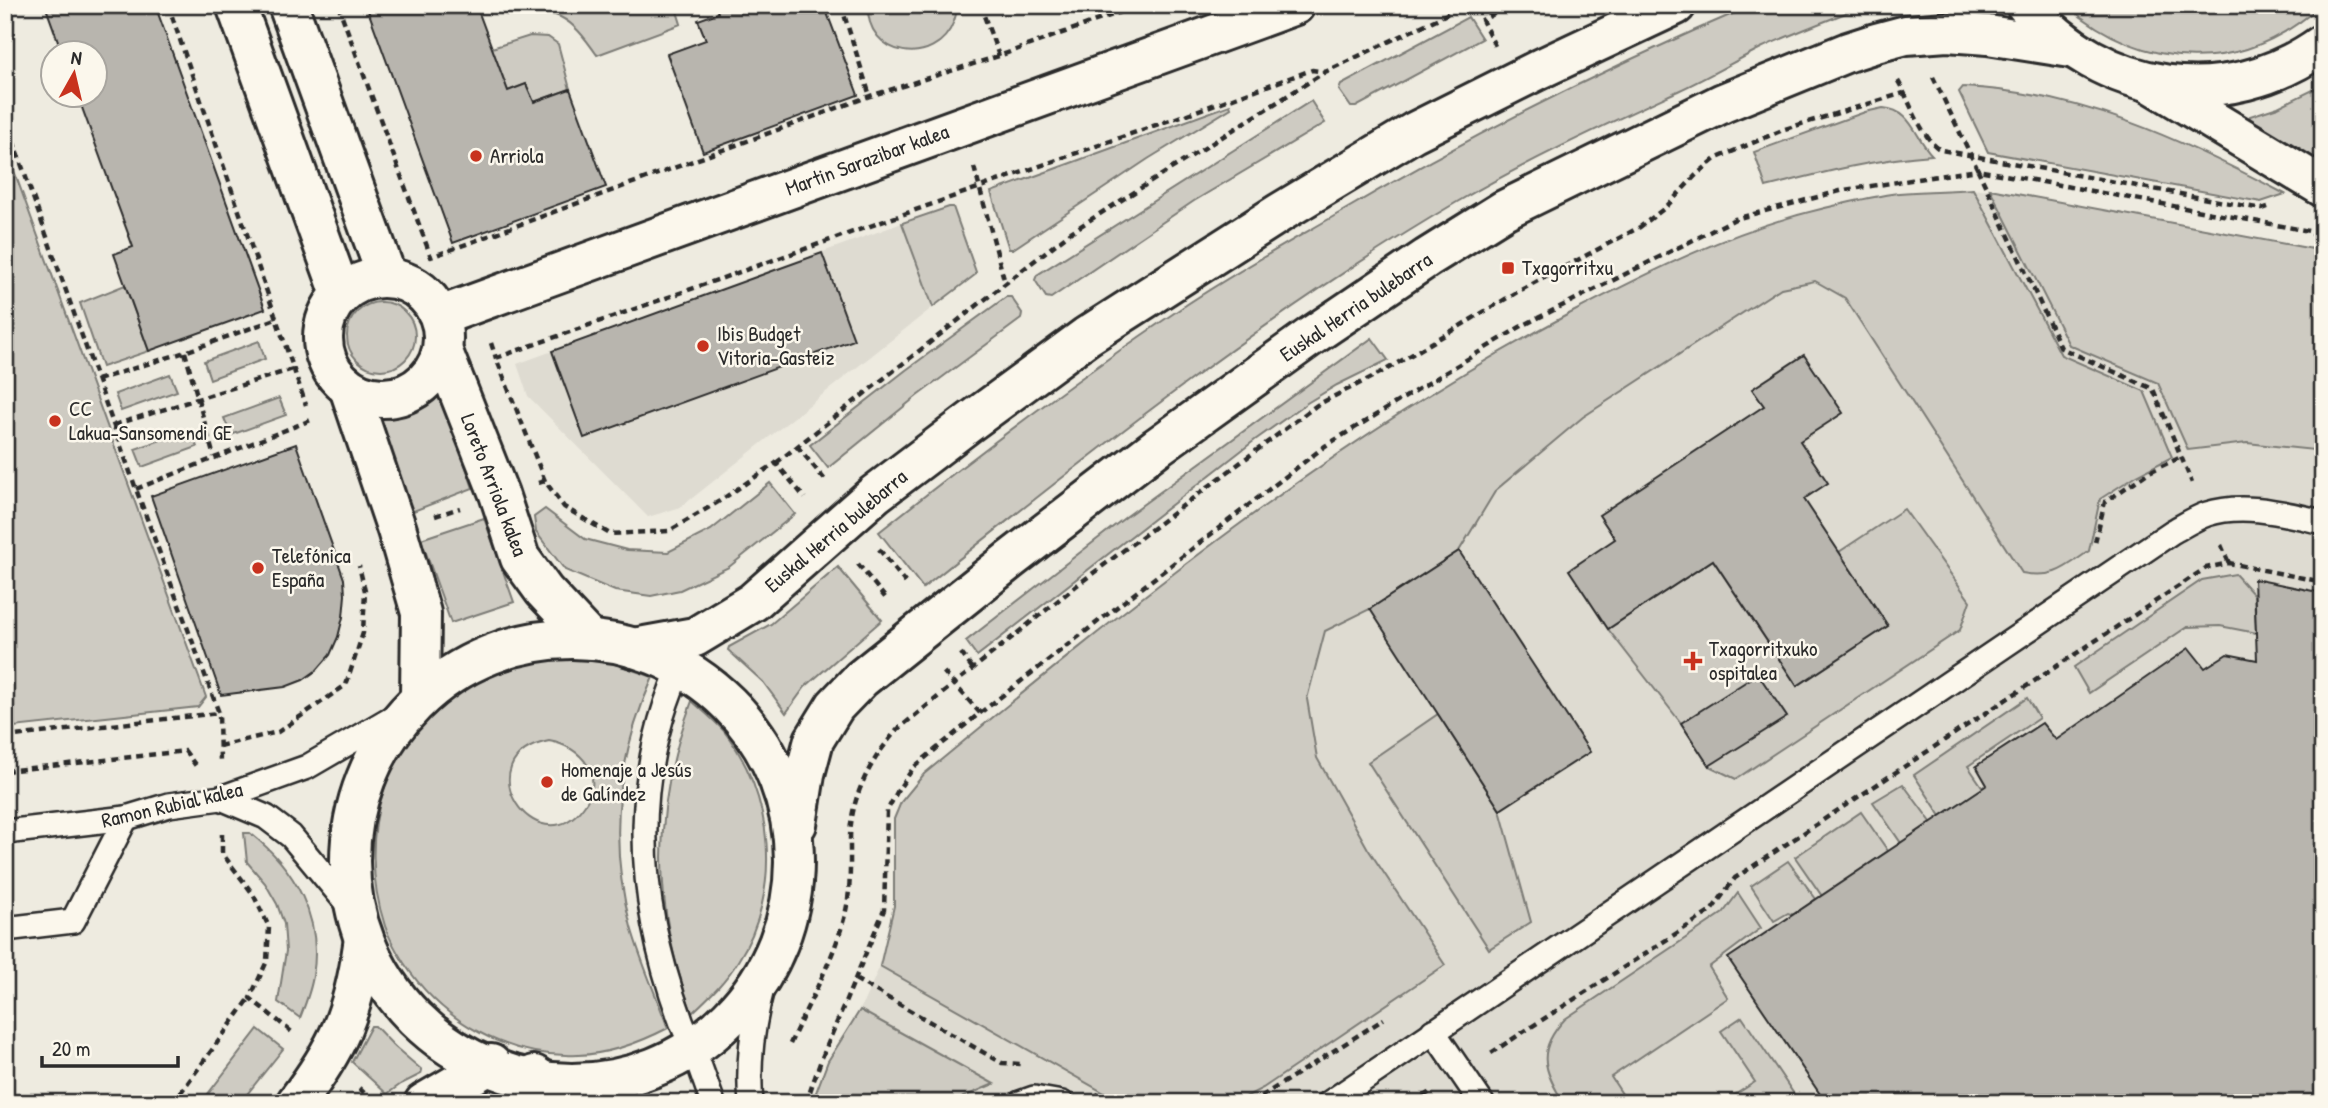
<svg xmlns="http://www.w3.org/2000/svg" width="2328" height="1108" viewBox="0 0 2328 1108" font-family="'Patrick Hand',sans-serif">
<rect width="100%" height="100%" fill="#eeebe0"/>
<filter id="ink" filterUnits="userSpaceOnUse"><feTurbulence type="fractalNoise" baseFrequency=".0143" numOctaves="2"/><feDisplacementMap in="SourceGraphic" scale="14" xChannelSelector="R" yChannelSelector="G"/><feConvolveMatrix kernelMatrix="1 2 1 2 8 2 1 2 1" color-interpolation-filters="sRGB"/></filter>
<g filter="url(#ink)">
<g fill="#dedbd1">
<polygon points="1990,189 2318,250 2323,254 2323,1103 812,1103 828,1061 860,1010 880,966 894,906 894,819 901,802 924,774 1141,598 1295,484 1374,430 1493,355 1604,296 1736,235 1818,210 1897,193"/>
<polygon points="902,223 933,307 681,507 648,517 528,396 517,364"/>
</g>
<g fill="#cecbc2" stroke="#7c7b76" stroke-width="2" fill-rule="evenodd">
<path d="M504 5H675L681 24 597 55C570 16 556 6 507 15Z"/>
<path d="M868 5H956C957 12 956 15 954 21 936 70 865 57 868 5Z"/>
<path d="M1753 5H1844L1848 12C1819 24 1789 35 1761 48 1733 62 1707 78 1678 91 1603 126 1529 160 1457 202 1268 313 1094 451 923 588L879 532C977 454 1076 379 1180 309 1229 276 1279 248 1329 219 1465 138 1607 67 1753 5Z"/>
<path d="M2066 5H2321C2242 76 2145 72 2066 5Z"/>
<polygon points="1468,17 1482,39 1356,107 1351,107 1339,90 1341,85"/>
<polygon points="530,36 548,37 558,44 570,89 534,102 526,84 508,91 492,48"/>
<polygon points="2323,85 2323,163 2249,120 2250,116 2278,107"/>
<path d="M1963 87C2080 92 2183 140 2285 194L2261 202 1988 152 1959 92Z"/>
<polygon points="1311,101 1325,123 1194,201 1051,298 1046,297 1035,280 1037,275"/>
<polygon points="1230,105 1231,108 1148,159 1013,249 1009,249 991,192"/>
<path d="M1883 108C1912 110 1914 136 1932 155 1875 159 1821 173 1766 187L1754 152 1865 112Z"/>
<polygon points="5,146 206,697 198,707 5,728"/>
<path d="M1973 189 2061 355 2144 391 2172 457 2137 475 2100 499 2089 551C2064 568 2054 579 2022 573L1845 298 1815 281 1781 288 1583 417 1496 490 1459 551 1370 609 1325 631 1307 699 1317 758 1368 849 1445 965 1263 1088 1234 1103H1126L1115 1099 880 966 894 906V819L901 802 924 774C1127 606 1334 439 1567 315 1647 273 1732 230 1821 209 1846 203 1873 196 1899 193 1924 191 1948 191 1973 189Z"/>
<polygon points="1990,189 2318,250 2323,254 2323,451 2247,443 2188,450 2158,383 2069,345"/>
<polygon points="949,207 953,207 976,272 975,275 933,307 902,223"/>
<polygon points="125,285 149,351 102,367 80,303"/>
<polygon points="1006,297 1011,297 1022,313 1021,319 917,396 828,468 810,445 906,370"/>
<circle cx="381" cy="336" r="34"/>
<polygon points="1372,338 1388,360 1337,385 1307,403 1255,440 977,656 966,641 1127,516"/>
<polygon points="259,341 265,359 210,379 204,361"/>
<polygon points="170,374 177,391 121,411 115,394"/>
<polygon points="439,389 473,488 411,512 376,412 416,404"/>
<polygon points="279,398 286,415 231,435 224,418"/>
<polygon points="190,430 197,447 142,467 135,449"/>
<polygon points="770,483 795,514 729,567 680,590 651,596 615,591 565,570 536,532 534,517 545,509 585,539 627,550 668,552 711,530"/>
<polygon points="1904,509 1970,601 1960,630 1736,779 1709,766 1681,723 1608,629 1713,560 1797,686 1888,626 1839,552"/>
<polygon points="484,518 514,602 451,623 421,539"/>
<polygon points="838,567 882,620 805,687 786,713 763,682 728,650 729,647 771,624"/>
<polygon points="2235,574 2254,595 2256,633 2220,626 2187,627 2089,693 2074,667 2202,580"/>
<path d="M579 658 609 662 653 677C617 757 608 842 631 927 641 962 656 995 668 1028 641 1042 610 1054 578 1055 507 1058 443 1022 404 963 397 952 389 938 385 926 356 836 382 740 464 689 487 675 515 663 542 660 555 658 567 659 579 658ZM549 741C581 746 607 777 583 807 537 868 462 758 549 741Z"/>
<polygon points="2027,698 2039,718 1968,766 1983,788 1941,816 1914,775"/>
<path d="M692 701C702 710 714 720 723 730 774 794 783 892 738 961 726 981 709 997 692 1013 652 907 652 807 692 701Z"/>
<polygon points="1438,714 1500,810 1531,922 1489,949 1368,762"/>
<polygon points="1903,784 1931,822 1901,843 1873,802"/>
<polygon points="1861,812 1888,851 1822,896 1795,857"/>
<path d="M244 833H250C295 868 323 918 313 976 311 990 305 1005 300 1018L278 1002 286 951 284 924 277 904 265 883 247 862Z"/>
<polygon points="1788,861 1816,899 1794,915 1788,913 1774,921 1751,886"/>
<path d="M1738 893 1761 928 1709 967 1728 998 1611 1077 1628 1103H1564C1543 1070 1536 1050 1565 1019L1723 913Z"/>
<polygon points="860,1010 994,1084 963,1097 957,1103 812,1103 828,1061"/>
<polygon points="1742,1017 1800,1103 1722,1103 1755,1082 1721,1031"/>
<polygon points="371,1026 375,1026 395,1047 422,1070 421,1074 401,1084 387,1094 352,1062"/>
<polygon points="258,1029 283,1049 240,1103 201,1103"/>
</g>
<g fill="#b8b5ae" stroke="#2b2b2b" stroke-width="2">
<polygon points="45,5 155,5 265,309 149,351 114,254 133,247 77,94 94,94 94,52 62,52"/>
<polygon points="366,5 476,5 508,91 526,84 534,102 570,89 606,187 453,243"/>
<polygon points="715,5 824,5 858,95 703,152 667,54 706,40 698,20 718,13"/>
<polygon points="822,253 854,340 584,438 552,351"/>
<polygon points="1804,355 1843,413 1800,441 1828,483 1804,499 1888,626 1797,686 1713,560 1608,629 1569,570 1615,539 1599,515 1764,406 1752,389"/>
<polygon points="296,444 344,579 345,595 343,617 338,637 330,655 317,670 303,680 285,687 221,695 151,496"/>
<polygon points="1459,551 1590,752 1500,810 1370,609"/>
<polygon points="2254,579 2323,593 2323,1103 1826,1103 1728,958 1987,785 1976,766 2042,723 2056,740 2189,648 2205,668 2227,654 2257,660"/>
<polygon points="1758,674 1787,717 1709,766 1681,723"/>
</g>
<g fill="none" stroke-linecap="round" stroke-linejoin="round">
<g stroke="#2b2b2b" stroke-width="28">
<g id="service">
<path d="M695 637C629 759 633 890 680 1018 683 1028 689 1038 693 1048 700 1066 706 1084 713 1103"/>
<polyline points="221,798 266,817 291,836 350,907"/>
<polyline points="5,832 126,818 169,805 221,798 307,767 405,710"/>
<polyline points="5,929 73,921 126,818"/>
<polyline points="1433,1031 1482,1103"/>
<path d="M751 1103C747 1061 753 1021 764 981"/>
<polyline points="1020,1103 1034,1098 1062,1103"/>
<path d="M1329 1103 2172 532C2183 526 2195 518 2207 514 2244 502 2286 514 2323 522"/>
</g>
</g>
<g stroke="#2b2b2b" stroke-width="44">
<g id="minor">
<polyline points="236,5 341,294"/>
<polyline points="288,5 387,277"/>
<circle cx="383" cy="338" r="60"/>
<polyline points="440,316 1295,5"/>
<polyline points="443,352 499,494 520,558 544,591 589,639"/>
<polyline points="349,388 397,530 421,613 420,696"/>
<polyline points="534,1075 572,1103"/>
</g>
</g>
<g stroke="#2b2b2b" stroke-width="44">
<polyline id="secondary" points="2151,83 2323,187"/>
</g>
<g stroke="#2b2b2b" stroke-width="44">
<g id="primary">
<path d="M2026 5C2102 95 2226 114 2323 44"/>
<circle cx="572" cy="861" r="222"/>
<polyline points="634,648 695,637 753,602 875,494 970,422 1087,336 1281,212 1414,132 1540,69 1676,5"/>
<polyline points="797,824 805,774 814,740 835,706 861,679 1011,559 1157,447 1310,337 1427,258 1504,210 1723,103 1848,52 1876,43 1906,35 1947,32 1988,35 2071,48"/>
<path d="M296 1103C338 1047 353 1015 363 945"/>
<polyline points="424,1103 491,1064"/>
</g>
</g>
<g stroke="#2b2b2b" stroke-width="4.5" stroke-dasharray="7 5" stroke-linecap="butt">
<polyline points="168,5 306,405"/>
<polyline points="338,5 431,257 870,96 999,56 1140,5"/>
<polyline points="841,5 870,96"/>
<polyline points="980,5 999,56"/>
<polyline points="1495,46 1482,20 1512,5"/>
<polyline points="1933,77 1978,170 2309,231 2323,242"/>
<path d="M1898 81C1909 99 1922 140 1941 150L2262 209 2271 206"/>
<polyline points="5,118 136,489 219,713 220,763"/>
<polyline points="974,167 1005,283"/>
<polyline points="491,343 496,358"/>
<polyline points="185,352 214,457"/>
<polyline points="97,380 185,352 276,319"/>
<polyline points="114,425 293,369"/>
<polyline points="797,446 825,480"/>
<polyline points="776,463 1071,232 1325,72 1466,5"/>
<polyline points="545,481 496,358 1312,70 1325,72"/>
<polyline points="538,483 545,481 564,507 610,534 669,531 718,502 776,463 805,498"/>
<polyline points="136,489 311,420"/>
<polyline points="435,516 460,508"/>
<polyline points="2095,542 2105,502 2149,472 2181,457"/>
<polyline points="2221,545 2229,563"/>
<polyline points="879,549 908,586"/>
<polyline points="858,564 888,601"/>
<polyline points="961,653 973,669"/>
<polyline points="980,713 1325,446 1520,327 1735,219 1844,190 1978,170 2061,348 2153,389 2192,483"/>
<polyline points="5,737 219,713"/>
<polyline points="219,746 278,732 346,685 363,633 365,591 359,566"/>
<polyline points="5,771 185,751 196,766"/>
<polyline points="222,834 222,853 253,894 269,927 267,961 250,998 293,1033"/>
<polyline points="855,979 1002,1063 1021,1064"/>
<path d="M790 1044C809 1001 833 962 845 915 851 891 850 865 850 840 850 798 870 760 898 729L1076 586 1317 405 1384 371 1519 291 1640 227 1666 207 1695 176 1715 159 1785 129 1904 93"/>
<polyline points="1491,1053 1711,911 1735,878 2206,568 2229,563 2323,582"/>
<polyline points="359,1088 375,1103"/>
<polyline points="1096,1094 1113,1103"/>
<polyline points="173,1103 250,998"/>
<polyline points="806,1103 821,1060 884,910 887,811 898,790 914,767 980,713 941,669"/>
<polyline points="1251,1103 1384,1019"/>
<polyline points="1413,1103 1433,1090"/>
</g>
<use href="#service" stroke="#fbf7ec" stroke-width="23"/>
<use href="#minor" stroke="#fbf7ec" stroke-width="38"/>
<use href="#secondary" stroke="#fbf7ec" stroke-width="38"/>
<use href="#primary" stroke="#fbf7ec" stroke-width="38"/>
</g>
</g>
<g fill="#c8321e" stroke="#fbf7ec" stroke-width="2.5">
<circle cx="476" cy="156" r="7"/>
<rect x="1501" y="261" width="14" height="14" rx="3.5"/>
<circle cx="703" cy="346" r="7"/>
<circle cx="55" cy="421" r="7"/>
<circle cx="258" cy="568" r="7"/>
<path d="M1689.5 650.5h7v7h7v7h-7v7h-7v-7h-7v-7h7z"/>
<circle cx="547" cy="782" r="7"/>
</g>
<g text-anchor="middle" stroke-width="5" stroke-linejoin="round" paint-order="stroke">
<g font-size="21" fill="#2b2b2b" stroke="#fbf7ec" text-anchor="start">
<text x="490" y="163">Arriola</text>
<text x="1522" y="275">Txagorritxu</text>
<text x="717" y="341">Ibis Budget<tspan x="717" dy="24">Vitoria-Gasteiz</tspan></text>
<text x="69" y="416">CC<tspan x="69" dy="24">Lakua-Sansomendi GE</tspan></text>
<text x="272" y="563">Telefónica<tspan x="272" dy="24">España</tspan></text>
<text x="1709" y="656">Txagorritxuko<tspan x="1709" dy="24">ospitalea</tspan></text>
<text x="561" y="777">Homenaje a Jesús<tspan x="561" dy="24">de Galíndez</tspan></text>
</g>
<g font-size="21" fill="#2b2b2b" stroke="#fbf7ec">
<text transform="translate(867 160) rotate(-20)" y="7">Martin Sarazibar kalea</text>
<text transform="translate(1356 307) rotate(-34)" y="7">Euskal Herria bulebarra</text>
<text transform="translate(494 485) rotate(69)" y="7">Loreto Arriola kalea</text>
<text transform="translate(836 531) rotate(-40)" y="7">Euskal Herria bulebarra</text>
<text transform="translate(172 805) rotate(-13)" y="7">Ramon Rubial kalea</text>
</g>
</g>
<rect width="2328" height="1108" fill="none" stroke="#fbf7ec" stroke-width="28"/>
<rect x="14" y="14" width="2300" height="1080" fill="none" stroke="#2b2b2b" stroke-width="2.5" filter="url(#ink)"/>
<g transform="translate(74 74) rotate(8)"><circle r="33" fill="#fbf7ec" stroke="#a8a59f" stroke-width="2"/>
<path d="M0-5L12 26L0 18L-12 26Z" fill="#c8321e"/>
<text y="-10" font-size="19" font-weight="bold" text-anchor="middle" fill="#2b2b2b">N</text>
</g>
<path d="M42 1056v10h136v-10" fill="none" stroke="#2b2b2b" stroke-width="3.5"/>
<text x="52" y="1056" font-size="21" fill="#2b2b2b" stroke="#fbf7ec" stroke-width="5" paint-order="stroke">20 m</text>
</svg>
